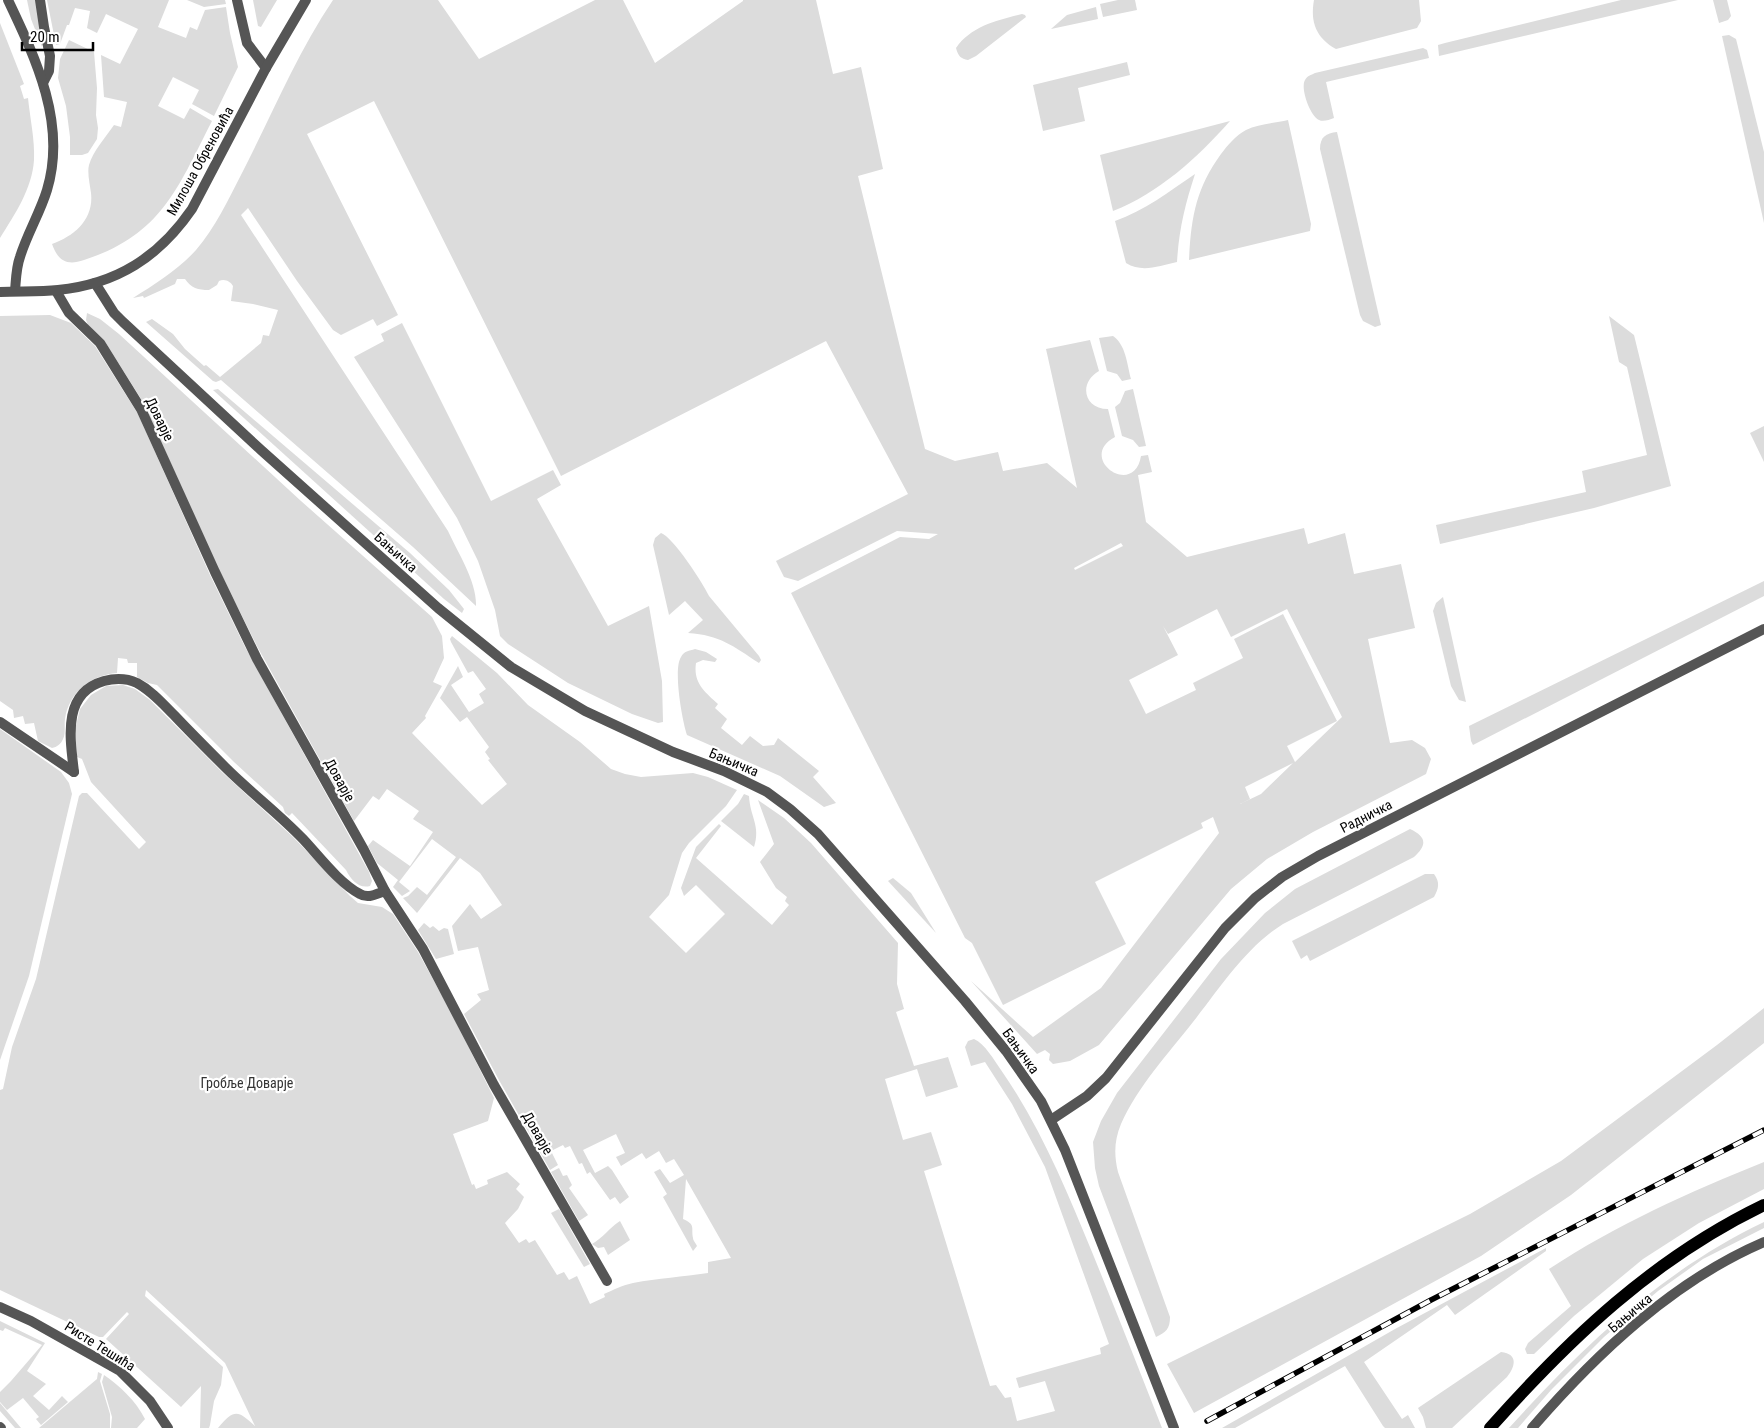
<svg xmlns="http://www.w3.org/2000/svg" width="1764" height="1428" viewBox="0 0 1764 1428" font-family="'Roboto Condensed',sans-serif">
<rect width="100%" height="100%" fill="#fff"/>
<g fill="#dcdcdc" fill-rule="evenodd">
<polygon points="27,0 36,0 42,38 42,47 31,19"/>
<path d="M47 0H169L158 27 186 38 190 27 197 30 205 10 226 7 230 33 238 67 214 116 192 104 199 90 173 77 158 106 184 119 190 108 212 121C178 187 162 235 84 260 67 266 58 261 52 244 75 236 94 219 91 193 90 185 87 173 89 165 93 151 106 137 114 125L121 127 127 102 104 97 101 55 120 64 138 29 106 14 97 33 87 28 90 11 75 8 69 25H67L60 44 56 45Z"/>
<polygon points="187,0 225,0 226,4 204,7"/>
<polygon points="253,0 277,0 261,27 258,26"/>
<path d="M333 0H438L479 59 595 0H623L655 63 743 1V0H816L833 74 861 67 883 169 858 176 925 449 955 461 998 452 1003 471 1047 463 1077 488 1046 349 1090 340 1099 371C1078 383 1084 409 1108 409L1115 437C1076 458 1134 499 1141 456L1148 455 1152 472 1138 475 1146 522 1187 557 1304 528 1308 544 1345 533 1354 574 1401 564 1415 628 1368 639 1390 743 1412 740 1425 748 1431 759 1426 774 1313 832 1267 859 1231 889 1099 1045 1070 1061 1053 1064 1049 1060 1050 1054 1045 1050 1037 1054 971 981 1033 1037 1101 988 1219 833 1213 817 1201 823 1203 828 1095 882 1126 944 1003 1005 972 943 965 938 791 593 900 537 929 539 938 534 897 531 798 581 784 577 776 561 908 494 826 341 561 476 374 101 307 134 398 315 377 326 373 319 341 335 333 330 297 281 248 208 241 215 448 531C458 553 477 582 476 606L413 547 221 380 216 382 213 381 146 322 152 319 173 334 185 349 204 366 206 365 220 377 261 343 263 335 269 336 278 310 253 304 231 301 233 286C231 282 225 278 219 281L217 285 209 290C198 290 191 288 185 279H177L175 284 144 298 143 296 133 298C155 284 178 270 196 250 215 228 228 200 241 175 271 117 296 55 333 0ZM1121 543 1123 546 1075 570 1074 568ZM1217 609 1231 637 1287 609 1342 717 1295 762 1287 746 1337 721 1283 614 1234 639 1243 658 1193 683 1196 690 1146 714 1129 680 1178 655 1163 626 1168 634ZM1293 763 1261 794 1240 804 1250 799 1245 787Z"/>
<polygon points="1118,0 1135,0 1137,10 1103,17 1100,4"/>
<path d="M1314 0H1419L1421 21 1417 28 1336 49C1316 38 1310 22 1314 0Z"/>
<polygon points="1621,0 1678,0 1439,56 1438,45 1445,43"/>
<polygon points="1713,0 1727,0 1731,16 1728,20 1719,23"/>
<polygon points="1096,7 1098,19 1051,29 1067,15"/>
<path d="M1022 14 1025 15 1026 17 976 56 968 60C961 59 958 56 956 48 971 26 998 20 1022 14Z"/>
<path d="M0 23 24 84 20 86 24 99 28 98C30 118 35 140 34 160 32 189 15 214 0 238Z"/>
<polygon points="1729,35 1736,39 1764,152 1764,223 1722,36"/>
<polygon points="69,40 94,52 97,88 96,115 98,128 97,139 88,153 82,155 70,155 70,137 66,106 58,78 60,59"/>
<path d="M1423 48 1427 50 1429 58 1326 82 1334 118C1329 120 1323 122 1319 120 1310 116 1300 88 1305 80 1307 76 1311 75 1315 73Z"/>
<polygon points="1127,62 1130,75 1078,88 1085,121 1043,131 1033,85"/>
<path d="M1288 120 1311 224 1310 231 1189 260C1191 218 1196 188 1221 154 1227 146 1236 135 1246 130 1258 124 1275 123 1288 120Z"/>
<path d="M1230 121C1197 158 1159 193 1113 211L1100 155Z"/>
<path d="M1337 132 1381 325 1375 327 1363 321 1360 315 1320 149C1320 137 1326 133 1337 132Z"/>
<path d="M1195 174C1185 205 1179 229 1177 262 1159 266 1142 273 1126 263L1115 221C1144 211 1170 191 1195 174Z"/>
<path d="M87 313 100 319 119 334 301 501 432 617 442 636 444 658 433 682 442 686 425 716 426 718 412 733 482 805 507 784 488 760 490 759 485 752 489 747 467 717 460 722 440 698 458 666 463 677 451 685 469 712 484 703 479 694 486 689 473 671 468 673 451 642 450 639 452 636 497 673 528 705 580 742 611 769 625 774 641 777 693 773 708 777 737 790 726 806 689 843 682 853 669 895 649 917 686 953 725 914 696 885 684 896 681 888 696 847 719 824 721 826 696 858 772 925 789 905 785 901 787 897 776 888 760 862 774 844 758 800 784 818 811 843 898 943 897 984 904 1009 896 1012 914 1066 948 1057 958 1087 926 1097 917 1069 885 1079 903 1140 931 1132 942 1165 924 1171 990 1386 996 1385 1005 1398 1011 1397 1017 1421 1055 1411 1045 1381 1019 1388 1016 1378 1101 1354 1100 1348 1109 1344 1045 1167 1012 1104 985 1062 971 1066 965 1047 968 1041 974 1039C985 1044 994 1060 1001 1070 1040 1126 1066 1189 1092 1252 1116 1311 1139 1369 1162 1428H218C235 1408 238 1411 255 1426L225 1363 146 1290 145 1296 223 1367 221 1385 214 1401 210 1425 209 1428H200L201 1386 181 1407 106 1339 129 1314 127 1312 103 1337H99L0 1290V1090L3 1089 12 1047 36 979 79 796 82 793H87L139 849 146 842 91 782 82 759 77 757 75 730 78 717 80 709 91 695 106 686 123 685 135 689 150 700 223 773 293 837 350 896 358 903 382 907 393 914 418 952 451 1012 494 1098 488 1121 453 1134 472 1185 474 1184 476 1189 488 1184 487 1180 507 1172 520 1184 516 1189 524 1197 518 1209 505 1223 519 1243 526 1239 529 1243 535 1240 557 1275 564 1272 569 1280 577 1276 590 1304 605 1297 604 1294C613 1290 623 1285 633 1283 658 1278 683 1277 708 1273V1262L731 1258 686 1179 683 1219C696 1225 691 1227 693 1238 693 1241 696 1243 697 1246L693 1251 663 1197 667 1194 654 1172 660 1169 670 1183 684 1175 674 1159 666 1163 659 1151 646 1159 642 1153 621 1166 616 1157 625 1153 616 1134 583 1150 595 1173 608 1166 612 1170 629 1197 620 1204 615 1197 610 1200 590 1172 587 1174 582 1163 579 1164 570 1146 565 1148 563 1145 551 1151 558 1165 550 1170 500 1082 464 1014 481 1000 477 994 489 990 478 947 458 951 452 926 470 904 481 919 502 905 480 873 460 858 417 913 403 898 408 896 417 887 427 895 456 857 432 839 399 882 410 891 402 896 393 887 398 880 377 863 368 846 373 840 410 866 433 832 413 819 419 811 387 789 379 800 373 796 354 821 258 648 219 570 143 402 104 340 88 325 86 320Z"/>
<path d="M50 315 71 323 95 346 138 414 210 575 245 647 369 872 372 881 370 886C359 889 351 880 346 870L292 813 289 816 285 813 283 807 234 762 157 685 148 683 137 677V663H128L127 659 118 658 117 673C91 675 69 692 65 719 64 725 66 733 63 739 61 744 57 747 52 748L38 741 34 723 25 724 23 716 14 718 13 710 0 701V316Z"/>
<polygon points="1609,316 1634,335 1671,486 1594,508 1440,544 1436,525 1586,492 1582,471 1647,455 1627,367 1619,362"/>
<polygon points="402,323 491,501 553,470 561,485 537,499 608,626 649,606 662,681 663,722 658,723 632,714 568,683 508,644 500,636 495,610 478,561 457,518 354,357 384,341 381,334"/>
<path d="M1113 336C1126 345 1127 364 1131 379L1122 381 1117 374 1107 371 1099 338Z"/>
<polygon points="218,389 410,553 449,590 464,609 462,613 444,599 213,390"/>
<polygon points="1133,389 1146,446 1139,447 1133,440 1122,436 1115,407 1120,403 1125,391"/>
<polygon points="1764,426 1764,462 1750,433"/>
<path d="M661 533C673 537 703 583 709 596L759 656 761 660 759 663C733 646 720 635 688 633L703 620 685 601 669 615 653 545 655 538Z"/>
<polygon points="1764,581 1764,596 1473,745 1471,741 1469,726"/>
<polygon points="1443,597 1466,702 1459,700 1451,686 1433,611 1436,603"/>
<path d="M695 649 706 652 717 659 715 662 703 660 696 663C693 683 705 692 718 704L715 708 727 719 721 728 742 745 750 736 763 746 774 745 778 738 819 771 813 777 836 803 824 807 780 776 687 735C682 720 673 669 681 657 684 651 689 651 695 649Z"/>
<polygon points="0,729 61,772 69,783 72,794 29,976 0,1060"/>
<path d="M744 794 749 796C750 817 761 826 754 847L721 821 738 804Z"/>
<path d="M1410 829C1427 837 1427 845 1414 857L1283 924C1246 947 1220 988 1193 1022 1168 1054 1138 1086 1121 1124 1114 1141 1114 1155 1118 1172L1170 1317C1170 1329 1166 1332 1156 1337L1099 1186 1095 1168 1093 1142 1101 1121 1117 1093 1221 959 1265 913 1295 889Z"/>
<path d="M1425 874H1434C1440 882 1439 888 1434 897L1310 961 1307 955 1301 959 1292 941Z"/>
<polygon points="893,878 911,893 936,933 888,881"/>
<polygon points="424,923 430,928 433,926 439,931 444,928 448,929 454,954 436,959 418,930"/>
<polygon points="1764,1008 1764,1043 1571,1195 1481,1256 1194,1413 1167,1364 1470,1214 1561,1161 1717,1045"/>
<path d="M1764 1162V1189L1699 1223 1643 1259 1574 1316 1534 1354H1527L1525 1349 1528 1343 1571 1306 1549 1269C1616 1225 1689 1192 1764 1162Z"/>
<polygon points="559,1168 563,1176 567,1175 572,1185 569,1188 588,1215 579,1221 551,1172"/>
<polygon points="559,1209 590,1264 584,1267 551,1213"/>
<path d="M620 1221 630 1240 608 1255 604 1247 598 1248 592 1244C603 1238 609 1228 620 1221Z"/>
<path d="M1764 1222V1228L1703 1259 1658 1291 1604 1337 1552 1389 1518 1428H1509C1584 1345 1662 1271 1764 1222Z"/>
<polygon points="1546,1248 1546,1251 1455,1315 1447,1305 1364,1362 1402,1419 1408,1415 1415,1428 1385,1428 1383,1426 1345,1366 1235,1428 1222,1428 1395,1329"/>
<polygon points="0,1321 45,1343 27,1371 46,1384 33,1396 49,1410 62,1396 68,1402 41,1425 36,1419 39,1417 23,1398 7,1410 0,1402 0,1392 11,1381 42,1345 5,1328 3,1331 0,1330"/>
<path d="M1501 1352C1519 1354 1515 1367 1507 1377L1452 1428H1426L1423 1417 1418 1408Z"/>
<polygon points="98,1372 102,1374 100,1381 110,1414 110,1428 39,1428 97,1379"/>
<path d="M104 1375C120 1386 136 1401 145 1419L137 1428H111L112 1417 102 1382Z"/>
<polygon points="0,1403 21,1428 15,1428 0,1411"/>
</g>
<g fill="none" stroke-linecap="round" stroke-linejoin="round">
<g stroke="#555" stroke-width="10">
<polyline points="40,0 44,27 50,56 49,71 43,83"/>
<polyline points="237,0 247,43 266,68"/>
<polyline points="56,291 69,313 100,343 141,409 215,572 257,659 364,850 385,891 423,949 494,1085 607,1281"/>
<polyline points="0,722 74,772"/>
<path d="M74 772C70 738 62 693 104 681 116 678 126 678 137 683 152 691 163 704 174 715 191 733 208 750 225 767 250 792 278 813 303 839 319 856 339 883 360 894 368 899 376 894 385 891"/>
<polyline points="1051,1120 1087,1096 1106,1078 1225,928 1255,898 1282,877 1318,856 1764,629"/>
<polyline points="0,1307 31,1321 120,1371 150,1401 168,1428"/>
<polyline points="0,1427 1,1428"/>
</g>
<g stroke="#555" stroke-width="10">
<path d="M8 0C36 59 67 124 47 190 40 213 27 234 20 257 16 268 16 280 15 291"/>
<polyline points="95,283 114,313 123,322 261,450 438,608 511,667 585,711 673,752 724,771 767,792 790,809 818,834 965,1001 1006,1051 1041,1101 1065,1150 1174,1428"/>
<path d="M0 292C19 291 39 292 58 290 117 284 159 257 192 209L266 68 306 0"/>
<path d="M1532 1428C1596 1354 1673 1281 1764 1242"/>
</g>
<path stroke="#000" stroke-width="12" d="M1490 1428C1570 1338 1654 1258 1764 1205"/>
<g stroke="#000" stroke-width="5.5">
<polyline id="rail" points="1207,1421 1431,1300 1764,1130"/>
</g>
<use href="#rail" stroke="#fff" stroke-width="4" stroke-dasharray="11" stroke-linecap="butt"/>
</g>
<g text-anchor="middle" stroke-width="4.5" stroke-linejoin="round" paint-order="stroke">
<g font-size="14" fill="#000" stroke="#fff">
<text transform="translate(200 161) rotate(-61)" y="5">Милоша Обреновића</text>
<text transform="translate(160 419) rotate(64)" y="5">Доварје</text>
<text transform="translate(396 552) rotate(42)" y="5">Бањичка</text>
<text transform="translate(734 762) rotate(23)" y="5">Бањичка</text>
<text transform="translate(340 780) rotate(61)" y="5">Доварје</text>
<text transform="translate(1366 816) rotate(-27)" y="5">Радничка</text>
<text transform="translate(1021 1051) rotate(54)" y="5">Бањичка</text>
<text transform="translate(538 1133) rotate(60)" y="5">Доварје</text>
<text transform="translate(1630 1313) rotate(-40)" y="5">Бањичка</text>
<text transform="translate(100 1346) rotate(32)" y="5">Ристе Тешића</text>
</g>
<g font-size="14" fill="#333" stroke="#fff">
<text x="247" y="1088">Гробље Доварје</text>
</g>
</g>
<path d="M22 42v8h71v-8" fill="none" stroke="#000000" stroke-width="2.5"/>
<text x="30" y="42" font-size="15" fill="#000000" stroke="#ffffff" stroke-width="4" paint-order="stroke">20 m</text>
</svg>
